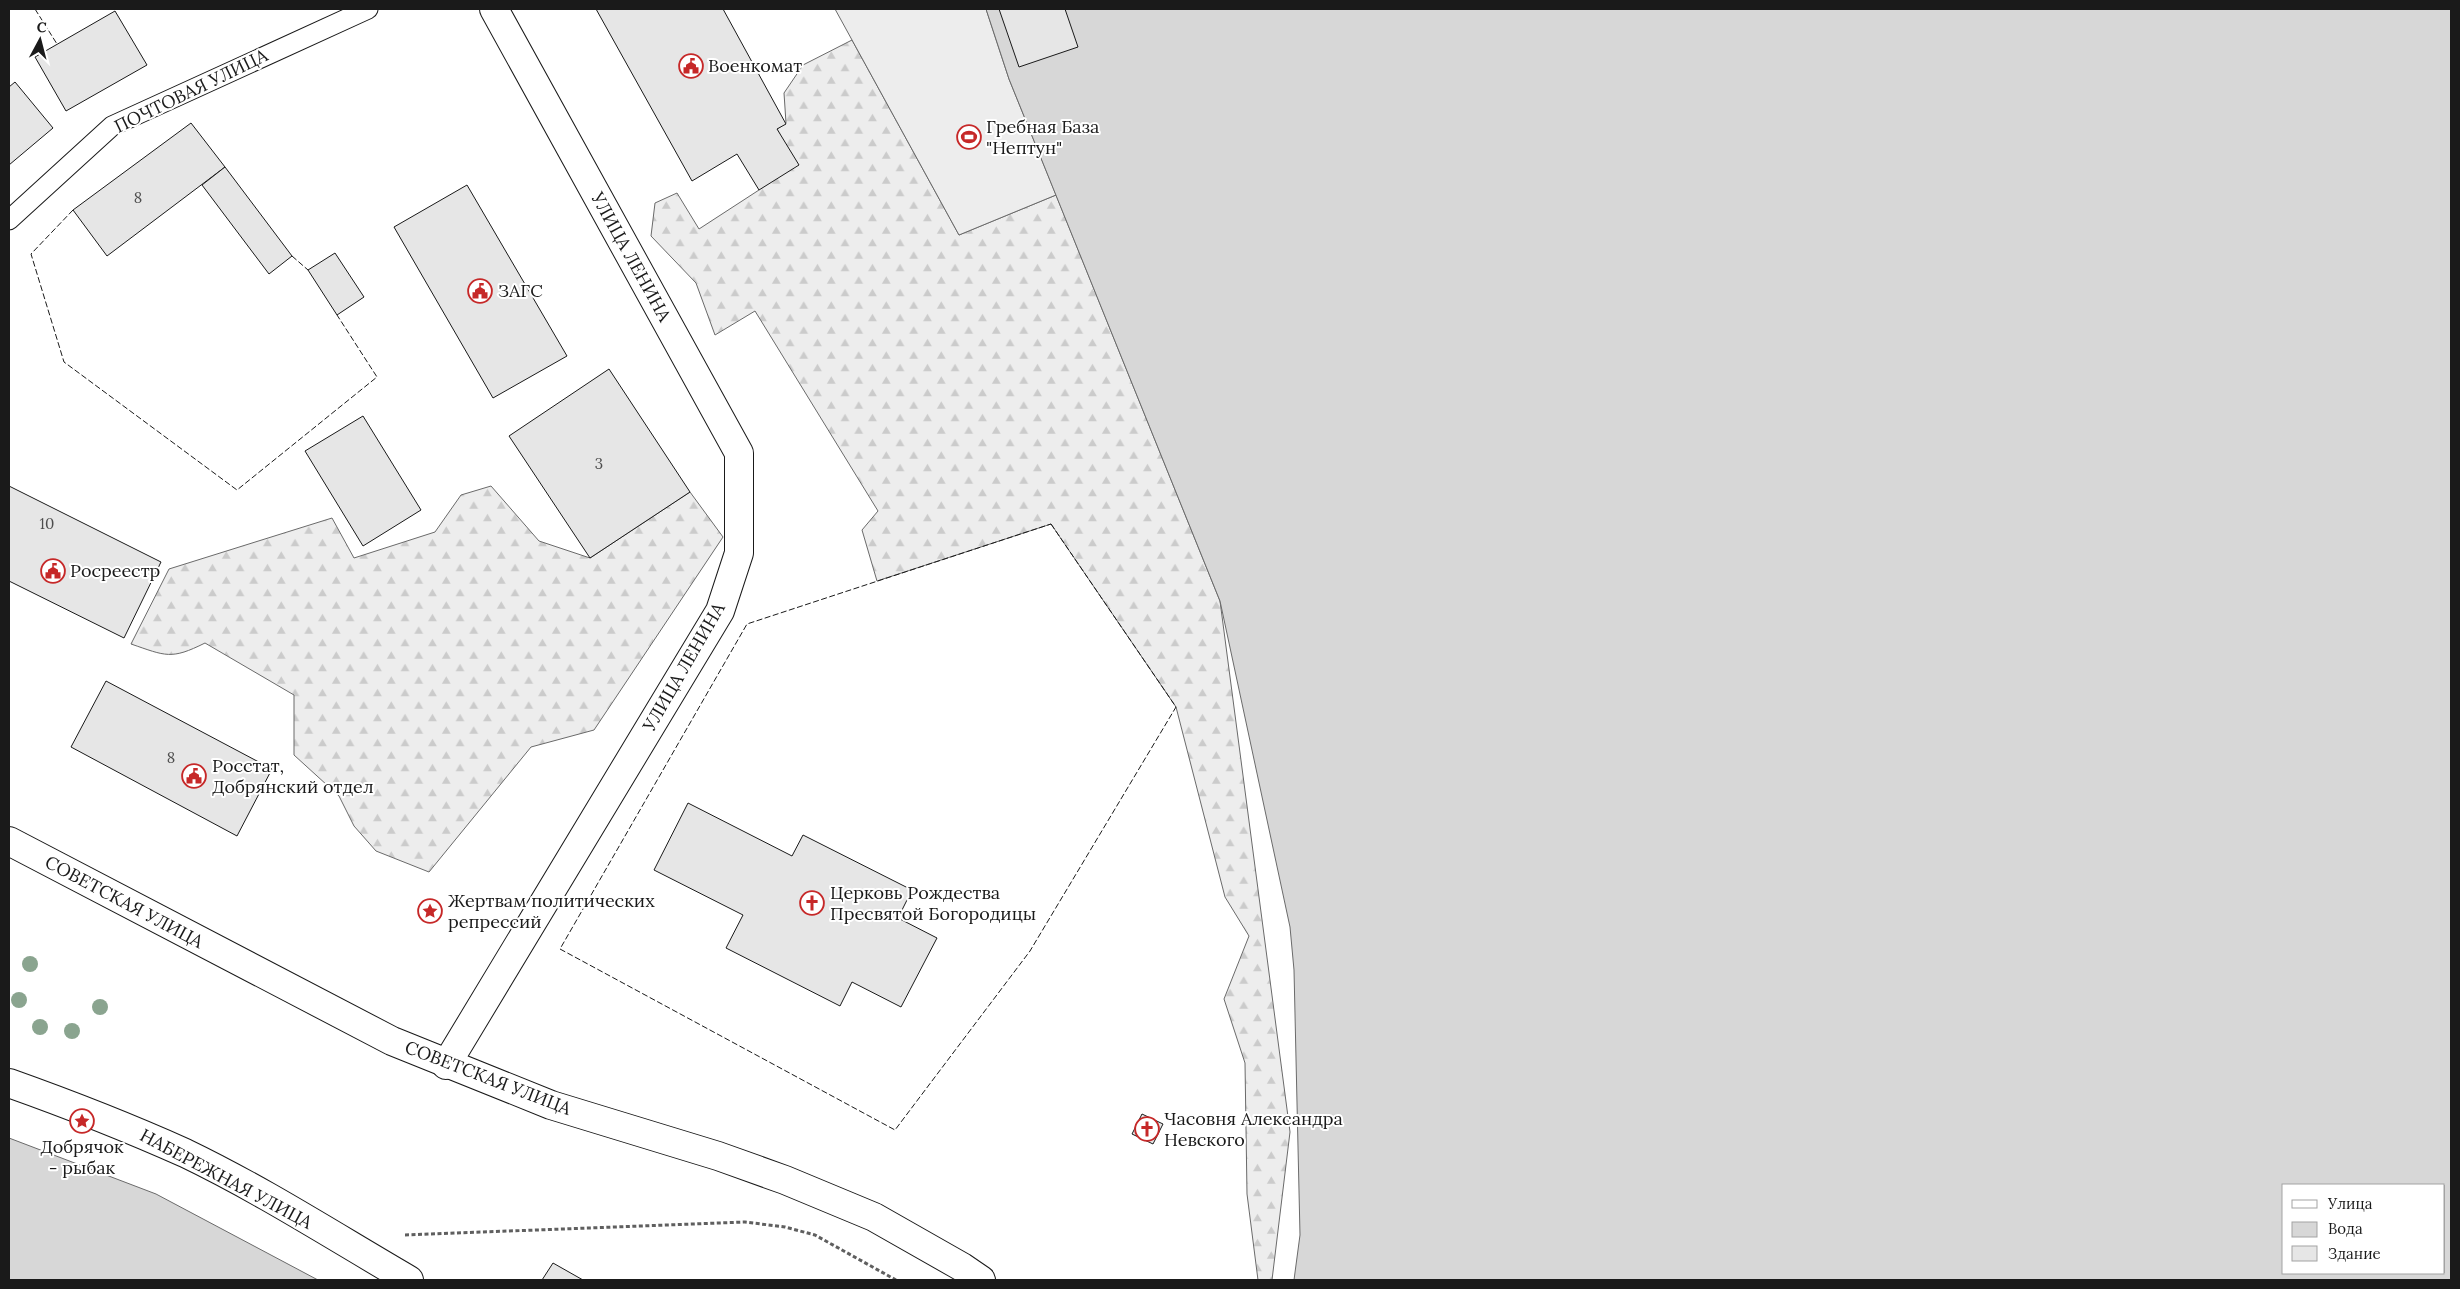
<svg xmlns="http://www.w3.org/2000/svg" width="2460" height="1289" viewBox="0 0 2460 1289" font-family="Lora,serif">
<defs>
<pattern id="forest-firs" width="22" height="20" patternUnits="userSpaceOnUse" patternTransform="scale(1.25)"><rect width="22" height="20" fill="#ededed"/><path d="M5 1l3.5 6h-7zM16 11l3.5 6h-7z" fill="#cbcbcb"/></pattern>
</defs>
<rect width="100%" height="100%" fill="#fff"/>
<g fill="url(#forest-firs)" stroke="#6a6a6a">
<polygon points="852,40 959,235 1056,195 1220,601 1290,1132 1272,1280 1258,1280 1247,1194 1245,1063 1224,999 1249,936 1225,897 1176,707 1051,524 877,581 862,530 878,511 755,311 715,335 696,283 651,236 655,203 677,193 699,229 759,190 777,129 786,123 784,93 803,65"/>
<path d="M491 486 539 541 590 558 690 492 723 537 594 730 531 747 429 872 376 851 354 826 339 796 294 755V695L205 643C171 660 166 656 131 644L169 569 332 518 354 558 435 532 461 495Z"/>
</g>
<polygon fill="#ededed" stroke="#6a6a6a" points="835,9 986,9 1009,79 1056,195 959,235"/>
<g fill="#d7d7d7" stroke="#6a6a6a" fill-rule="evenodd">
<path d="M986 9H2451V1280H1294L1300 1235 1294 970 1290 927 1220 601 1009 79ZM2284 1185H2444V1273H2284Z"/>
<polygon points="9,1138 156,1194 318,1280 9,1280"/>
</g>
<g fill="#e6e6e6" stroke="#1a1a1a">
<polygon points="596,9 723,9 786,124 777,129 799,165 759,190 737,154 692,181"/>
<polygon points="999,9 1065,9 1078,47 1019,67"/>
<polygon points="115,11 147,65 66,111 35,57"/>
<polygon points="15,82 53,128 9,165 9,87"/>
<polygon points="191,123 225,167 107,256 73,210"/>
<polygon points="225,167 292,256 269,274 202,185"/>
<polygon points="467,185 567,356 493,398 394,227"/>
<polygon points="335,253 364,297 337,315 308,270"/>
<polygon points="609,369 690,492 590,558 509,436"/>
<polygon points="363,416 421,510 363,546 305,451"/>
<polygon points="9,486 161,562 124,638 9,581"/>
<polygon points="106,681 272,769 237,836 71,747"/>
<polygon points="688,803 792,856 803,835 912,890 898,918 937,938 901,1007 852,982 840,1006 726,948 743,915 654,870"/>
<polygon points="1142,1114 1163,1124 1153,1144 1132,1134"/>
<polygon points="553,1263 583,1280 542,1280"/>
</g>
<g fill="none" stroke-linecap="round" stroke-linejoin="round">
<g stroke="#1a1a1a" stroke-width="21">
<polyline id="lane" points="9,220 112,126 368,9"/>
</g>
<g stroke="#1a1a1a" stroke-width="30">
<g id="street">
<polyline points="446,1065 720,611 739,553 739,453 494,9"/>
<path d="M9 1083C68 1104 127 1127 185 1153 262 1190 335 1237 409 1280"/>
</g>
</g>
<g stroke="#1a1a1a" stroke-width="30">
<polyline id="secondary" points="9,841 392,1041 551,1105 718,1156 785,1180 874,1217 962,1267 981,1280"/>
</g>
<polyline stroke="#5f5f5f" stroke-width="3" stroke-dasharray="4 2.5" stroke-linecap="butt" points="405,1235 745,1222 785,1227 815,1235 896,1280"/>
<use href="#lane" stroke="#fff" stroke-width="19"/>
<use href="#street" stroke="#fff" stroke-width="28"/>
<use href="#secondary" stroke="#fff" stroke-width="28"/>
<g stroke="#1a1a1a" stroke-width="1" stroke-dasharray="6 2.5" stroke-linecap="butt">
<polyline points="35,9 57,44"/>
<polyline points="73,210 31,254 64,362 237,490 377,377 337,315"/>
<polyline points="292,256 308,270"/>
<polygon points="1051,524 1176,707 1030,951 895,1130 560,949 747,624"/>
</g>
</g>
<g fill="#8aa48f">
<circle cx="30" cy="964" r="8"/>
<circle cx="19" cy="1000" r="8"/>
<circle cx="100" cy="1007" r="8"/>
<circle cx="40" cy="1027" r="8"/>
<circle cx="72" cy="1031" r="8"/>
</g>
<defs>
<g id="civic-ring" transform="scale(1.25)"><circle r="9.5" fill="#fff" stroke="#c62828" stroke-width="1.5"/><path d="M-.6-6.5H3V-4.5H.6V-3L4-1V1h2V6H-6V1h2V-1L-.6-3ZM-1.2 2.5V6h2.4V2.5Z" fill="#c62828"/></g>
<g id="stadium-ring" transform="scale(1.25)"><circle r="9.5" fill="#fff" stroke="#c62828" stroke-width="1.5"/><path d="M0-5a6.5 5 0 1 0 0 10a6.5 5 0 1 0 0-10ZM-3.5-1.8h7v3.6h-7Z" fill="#c62828"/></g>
<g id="church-ring" transform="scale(1.25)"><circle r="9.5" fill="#fff" stroke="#c62828" stroke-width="1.5"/><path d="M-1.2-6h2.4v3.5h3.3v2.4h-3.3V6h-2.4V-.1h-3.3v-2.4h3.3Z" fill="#c62828"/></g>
<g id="sight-ring" transform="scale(1.25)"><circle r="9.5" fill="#fff" stroke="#c62828" stroke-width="1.5"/><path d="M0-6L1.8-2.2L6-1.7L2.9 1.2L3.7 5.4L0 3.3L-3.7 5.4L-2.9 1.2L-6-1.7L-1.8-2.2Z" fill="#c62828"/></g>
</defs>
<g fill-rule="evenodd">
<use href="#civic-ring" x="691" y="66"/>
<use href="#stadium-ring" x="969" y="137"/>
<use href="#civic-ring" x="480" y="291"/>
<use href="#civic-ring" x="53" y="571"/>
<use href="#civic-ring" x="194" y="776"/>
<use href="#church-ring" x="812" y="903"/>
<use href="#sight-ring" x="430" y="911"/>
<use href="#sight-ring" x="82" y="1121"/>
<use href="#church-ring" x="1147" y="1129"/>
</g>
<g text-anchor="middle" stroke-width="4" stroke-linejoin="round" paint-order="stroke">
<g font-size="15" fill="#4d4d4d">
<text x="138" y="203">8</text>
<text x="599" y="469">3</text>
<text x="47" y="529">10</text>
<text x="171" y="763">8</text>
</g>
<g font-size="18" fill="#1a1a1a" stroke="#fff" text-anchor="start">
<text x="708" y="72">Военкомат</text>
<text x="986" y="133">Гребная База<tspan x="986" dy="21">"Нептун"</tspan></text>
<text x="498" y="297">ЗАГС</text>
<text x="70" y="577">Росреестр</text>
<text x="212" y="772">Росстат,<tspan x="212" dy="21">Добрянский отдел</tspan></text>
<text x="830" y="899">Церковь Рождества<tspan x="830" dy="21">Пресвятой Богородицы</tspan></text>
<text x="448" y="907">Жертвам политических<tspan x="448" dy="21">репрессий</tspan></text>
<text x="1164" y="1125">Часовня Александра<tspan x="1164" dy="21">Невского</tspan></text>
<text x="82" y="1153" text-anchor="middle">Добрячок<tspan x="82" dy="21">- рыбак</tspan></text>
</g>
<g font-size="18" fill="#1a1a1a" stroke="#fff">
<text transform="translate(191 91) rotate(-26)" y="6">ПОЧТОВАЯ УЛИЦА</text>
<text transform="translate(631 257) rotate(61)" y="6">УЛИЦА ЛЕНИНА</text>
<text transform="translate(684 667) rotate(-60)" y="6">УЛИЦА ЛЕНИНА</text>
<text transform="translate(124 902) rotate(28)" y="6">СОВЕТСКАЯ УЛИЦА</text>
<text transform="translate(488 1078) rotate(21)" y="6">СОВЕТСКАЯ УЛИЦА</text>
<text transform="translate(226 1179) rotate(28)" y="6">НАБЕРЕЖНАЯ УЛИЦА</text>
</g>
</g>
<rect width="2460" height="1289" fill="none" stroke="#1a1a1a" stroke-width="20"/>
<rect x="2282" y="1184" width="162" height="90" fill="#ffffff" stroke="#a3a3a3"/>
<rect x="2292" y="1200" width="25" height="8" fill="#ffffff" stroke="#a3a3a3"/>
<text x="2328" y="1209" font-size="15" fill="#1a1a1a">Улица</text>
<rect x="2292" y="1222" width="25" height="15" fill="#d7d7d7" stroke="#a3a3a3"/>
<text x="2328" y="1234" font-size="15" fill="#1a1a1a">Вода</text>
<rect x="2292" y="1246" width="25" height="15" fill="#e6e6e6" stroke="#a3a3a3"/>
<text x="2328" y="1259" font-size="15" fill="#1a1a1a">Здание</text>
<g transform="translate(40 40) rotate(7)" stroke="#ffffff" stroke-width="4" paint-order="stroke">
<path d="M0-4L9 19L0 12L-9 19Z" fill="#1a1a1a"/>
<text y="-8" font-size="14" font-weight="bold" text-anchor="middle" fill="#1a1a1a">С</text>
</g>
</svg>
